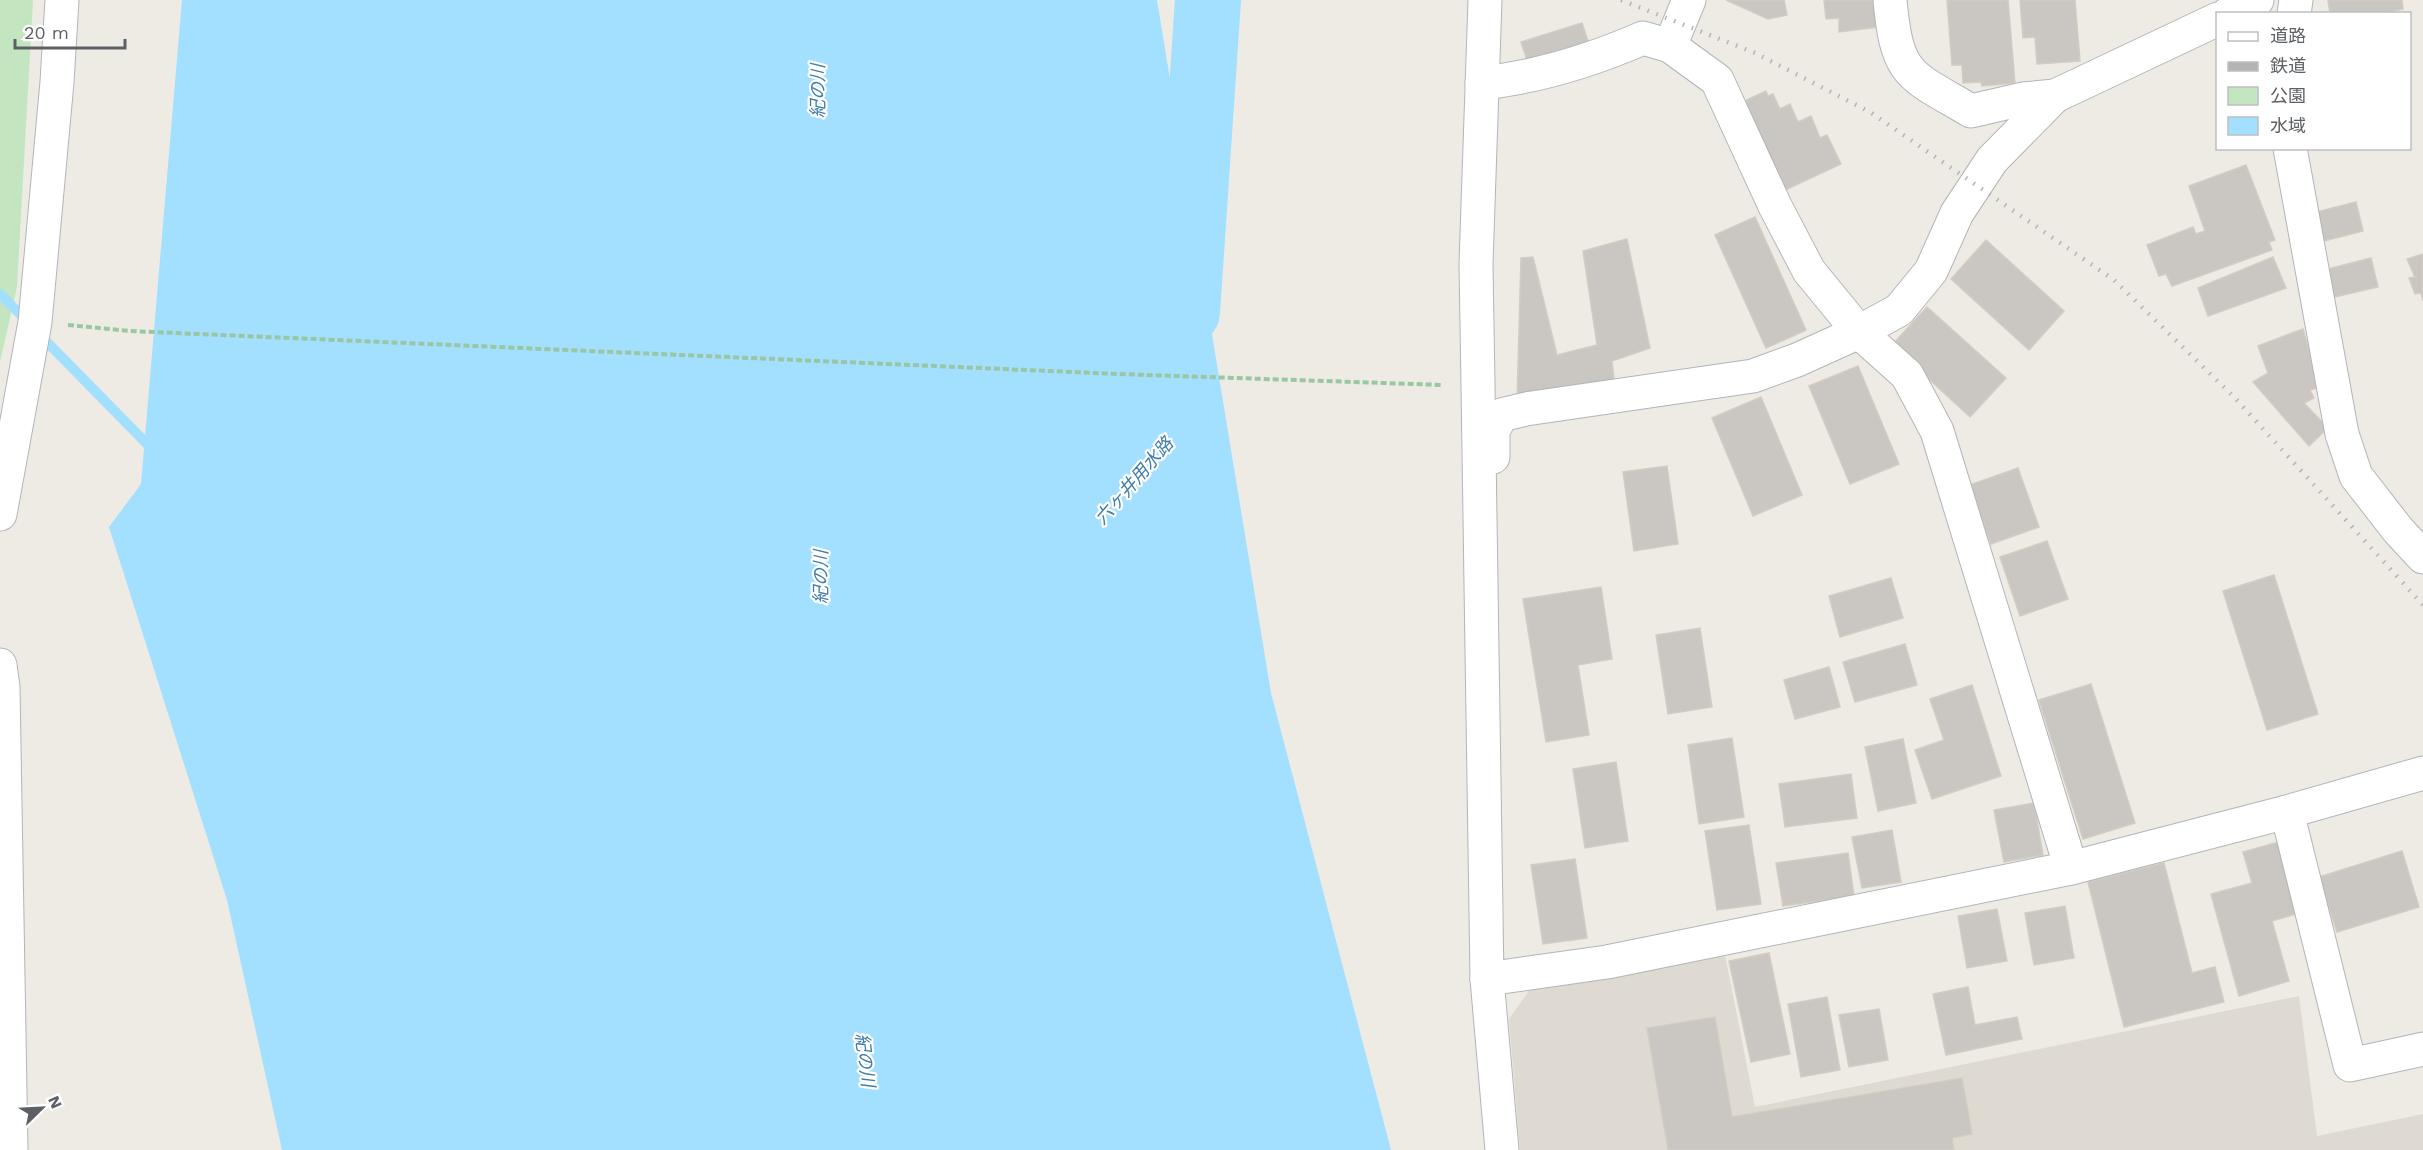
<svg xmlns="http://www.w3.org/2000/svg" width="2423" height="1150" viewBox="0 0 2423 1150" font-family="'Work Sans','Noto Sans JP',sans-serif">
<rect width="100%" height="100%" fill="#eeebe4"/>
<polygon fill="#dedad2" points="1725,955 1755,1107 2299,996 2317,1136 2423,1114 2423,1150 1520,1150 1509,1019 1533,985"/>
<polygon fill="#c3e6c0" points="0,0 33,0 17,287 0,362"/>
<polygon fill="#a3dfff" points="182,0 1157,0 1271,693 1391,1150 282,1150 227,900 109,527 141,484"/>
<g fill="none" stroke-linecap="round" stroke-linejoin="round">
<g stroke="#a3dfff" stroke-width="10">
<polyline points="0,294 28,322"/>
<polyline points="39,334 154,451"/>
</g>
<polyline stroke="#a3dfff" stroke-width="66" points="1187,312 1208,0"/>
</g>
<g fill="#cac6c1" stroke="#d3ccc2" stroke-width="1.5">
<polygon points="1726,0 1784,0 1787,15 1768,19"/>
<polygon points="1824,0 1876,0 1878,27 1839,32 1839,18 1826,19"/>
<polygon points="1947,0 2008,0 2015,83 1982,86 1981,82 1963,83 1962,65 1952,65"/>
<polygon points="2020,0 2075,0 2080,61 2037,64 2035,37 2023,38"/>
<polygon points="2328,0 2402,0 2403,9 2381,14 2330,14"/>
<polygon points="1582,23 1591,50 1530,69 1521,42"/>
<polygon points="1766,91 1768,96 1773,94 1780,109 1790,104 1798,122 1811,116 1820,138 1827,135 1841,164 1781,192 1740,103"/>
<polygon points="2246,165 2275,240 2269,242 2272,250 2172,286 2166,274 2159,276 2147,245 2193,227 2196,234 2205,231 2189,186"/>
<polygon points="2356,202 2363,231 2316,243 2309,214"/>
<polygon points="1755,217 1806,330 1766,348 1715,235"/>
<polygon points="1627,239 1650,348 1612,361 1615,388 1517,402 1521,258 1533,257 1557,355 1597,345 1583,251"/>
<polygon points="1986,240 2064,311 2029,350 1951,279"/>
<polygon points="2423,254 2423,301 2421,293 2415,294 2409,278 2415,277 2407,259"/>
<polygon points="2273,257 2286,288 2208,316 2198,288"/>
<polygon points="2371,258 2378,287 2330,298 2324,270"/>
<polygon points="1927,307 2006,378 1970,417 1892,345"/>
<polygon points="2303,329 2319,387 2310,390 2314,398 2304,403 2328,428 2309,446 2253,382 2268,373 2258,346"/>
<polygon points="1858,366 1899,464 1850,484 1809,386"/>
<polygon points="1761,397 1802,495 1753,516 1712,418"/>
<polygon points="1667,466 1678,544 1634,551 1623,472"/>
<polygon points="2018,468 2039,527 1991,544 1970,485"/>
<polygon points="2047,541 2068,599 2020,616 2000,557"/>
<polygon points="2274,575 2318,714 2267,730 2223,591"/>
<polygon points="1891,578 1903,618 1840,637 1829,596"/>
<polygon points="1601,587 1612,659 1578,665 1589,735 1546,742 1523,599"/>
<polygon points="1700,628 1712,707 1668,714 1656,635"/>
<polygon points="1905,644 1917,685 1855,702 1843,662"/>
<polygon points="1829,667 1840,707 1795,719 1784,680"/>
<polygon points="2091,684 2135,823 2083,839 2039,700"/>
<polygon points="1972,685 2001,776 1932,799 1915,750 1944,740 1930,699"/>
<polygon points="1732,738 1744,817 1699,824 1688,745"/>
<polygon points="1903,739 1916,803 1878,811 1865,747"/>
<polygon points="1616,762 1628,841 1585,848 1573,769"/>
<polygon points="1851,774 1857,818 1785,827 1779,784"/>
<polygon points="2034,803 2043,855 2004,862 1994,810"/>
<polygon points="1749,825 1761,904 1717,910 1705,831"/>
<polygon points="1892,830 1901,882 1862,888 1852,837"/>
<polygon points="2279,842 2299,913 2272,921 2289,981 2239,996 2211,894 2252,883 2243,852"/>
<polygon points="2402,851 2419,907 2337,932 2319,877"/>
<polygon points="1848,853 1854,896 1783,906 1776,863"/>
<polygon points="1575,859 1587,938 1543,944 1531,865"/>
<polygon points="2164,863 2192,973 2215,967 2224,1002 2124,1027 2088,882"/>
<polygon points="2065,906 2074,958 2034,965 2025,913"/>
<polygon points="1997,909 2007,961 1967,968 1958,916"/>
<polygon points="1769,953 1790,1054 1751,1062 1729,961"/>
<polygon points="1968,987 1975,1025 2017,1017 2022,1039 1946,1055 1933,994"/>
<polygon points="1827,997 1840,1070 1801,1077 1788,1004"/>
<polygon points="1879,1009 1888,1060 1849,1067 1839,1015"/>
<polygon points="1715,1017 1732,1117 1962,1078 1972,1134 1952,1138 1954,1150 1668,1150 1647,1028"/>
</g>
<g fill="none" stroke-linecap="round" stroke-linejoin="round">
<g stroke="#b1b5b9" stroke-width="35">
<g id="minor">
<polyline points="1485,0 1476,264 1478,386 1487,979 1502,1150"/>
<path d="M1890 0C1897 77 1909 74 1971 111L2023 99 2055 96"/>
<polyline points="2228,14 2257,0"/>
<polyline points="2294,14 2296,0"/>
<polyline points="1670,46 1689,0"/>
<path d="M1482 83C1539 77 1590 61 1643 38L1670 46 1717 80 1775 206 1809 271 1859 332 1907 375 1937 431 2071 868"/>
<polyline points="2290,148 2342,434 2356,476 2398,530 2423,557"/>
<polyline points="1493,457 1493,431 1501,415 1526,409 1753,376 1797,360 1859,332 1899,310 1931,271 1957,213 1992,160 2055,96 2218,19"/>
<polyline points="0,514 35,322 57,82 62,0"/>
<polyline points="0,665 3,687 11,1150"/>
<polyline points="2287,812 2350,1065 2423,1049"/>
<polyline points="1487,979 1607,962 2071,868 2287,812 2423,773"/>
</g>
</g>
<polyline stroke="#99c7a2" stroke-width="4" stroke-dasharray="6 3" stroke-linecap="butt" points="68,325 130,331 1118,374 1443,385"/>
<use href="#minor" stroke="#fff" stroke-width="33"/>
<polyline stroke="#b3b4b4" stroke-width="4.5" stroke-dasharray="1.5 8" stroke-linecap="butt" points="1621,0 1755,53 1870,112 2114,280 2235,398 2423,605"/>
</g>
<g text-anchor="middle" stroke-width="4.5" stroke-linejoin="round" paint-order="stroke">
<g font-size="18" font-style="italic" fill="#3d7ba8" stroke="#fff">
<text transform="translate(818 91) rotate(-90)" y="6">紀の川</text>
<text transform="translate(1134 481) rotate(-49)" y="6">六ヶ井用水路</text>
<text transform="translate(821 577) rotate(-90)" y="6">紀の川</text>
<text transform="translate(865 1060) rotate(83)" y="6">紀の川</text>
</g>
</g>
<rect x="2216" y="12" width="195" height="138" fill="#ffffff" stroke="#bebfc1" stroke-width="1.5"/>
<rect x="2228" y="32" width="30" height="9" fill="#ffffff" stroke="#bebfc1" stroke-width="1.5"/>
<text x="2270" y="42" font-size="18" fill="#5c6064">道路</text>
<rect x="2228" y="62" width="30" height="9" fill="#b3b4b4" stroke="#bebfc1" stroke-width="1.5"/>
<text x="2270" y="72" font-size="18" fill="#5c6064">鉄道</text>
<rect x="2228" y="87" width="30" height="18" fill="#c3e6c0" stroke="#bebfc1" stroke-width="1.5"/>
<text x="2270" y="102" font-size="18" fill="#5c6064">公園</text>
<rect x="2228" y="117" width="30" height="18" fill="#a3dfff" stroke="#bebfc1" stroke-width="1.5"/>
<text x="2270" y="132" font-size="18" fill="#5c6064">水域</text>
<g transform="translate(42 1108) rotate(66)" stroke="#ffffff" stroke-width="4.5" paint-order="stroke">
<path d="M0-4.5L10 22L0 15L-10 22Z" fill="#5c6064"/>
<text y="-9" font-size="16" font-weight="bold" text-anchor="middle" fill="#5c6064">N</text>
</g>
<path d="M15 39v9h110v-9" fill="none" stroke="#5c6064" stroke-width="3"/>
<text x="24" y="39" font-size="18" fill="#5c6064" stroke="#ffffff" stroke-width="4.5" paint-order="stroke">20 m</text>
</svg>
